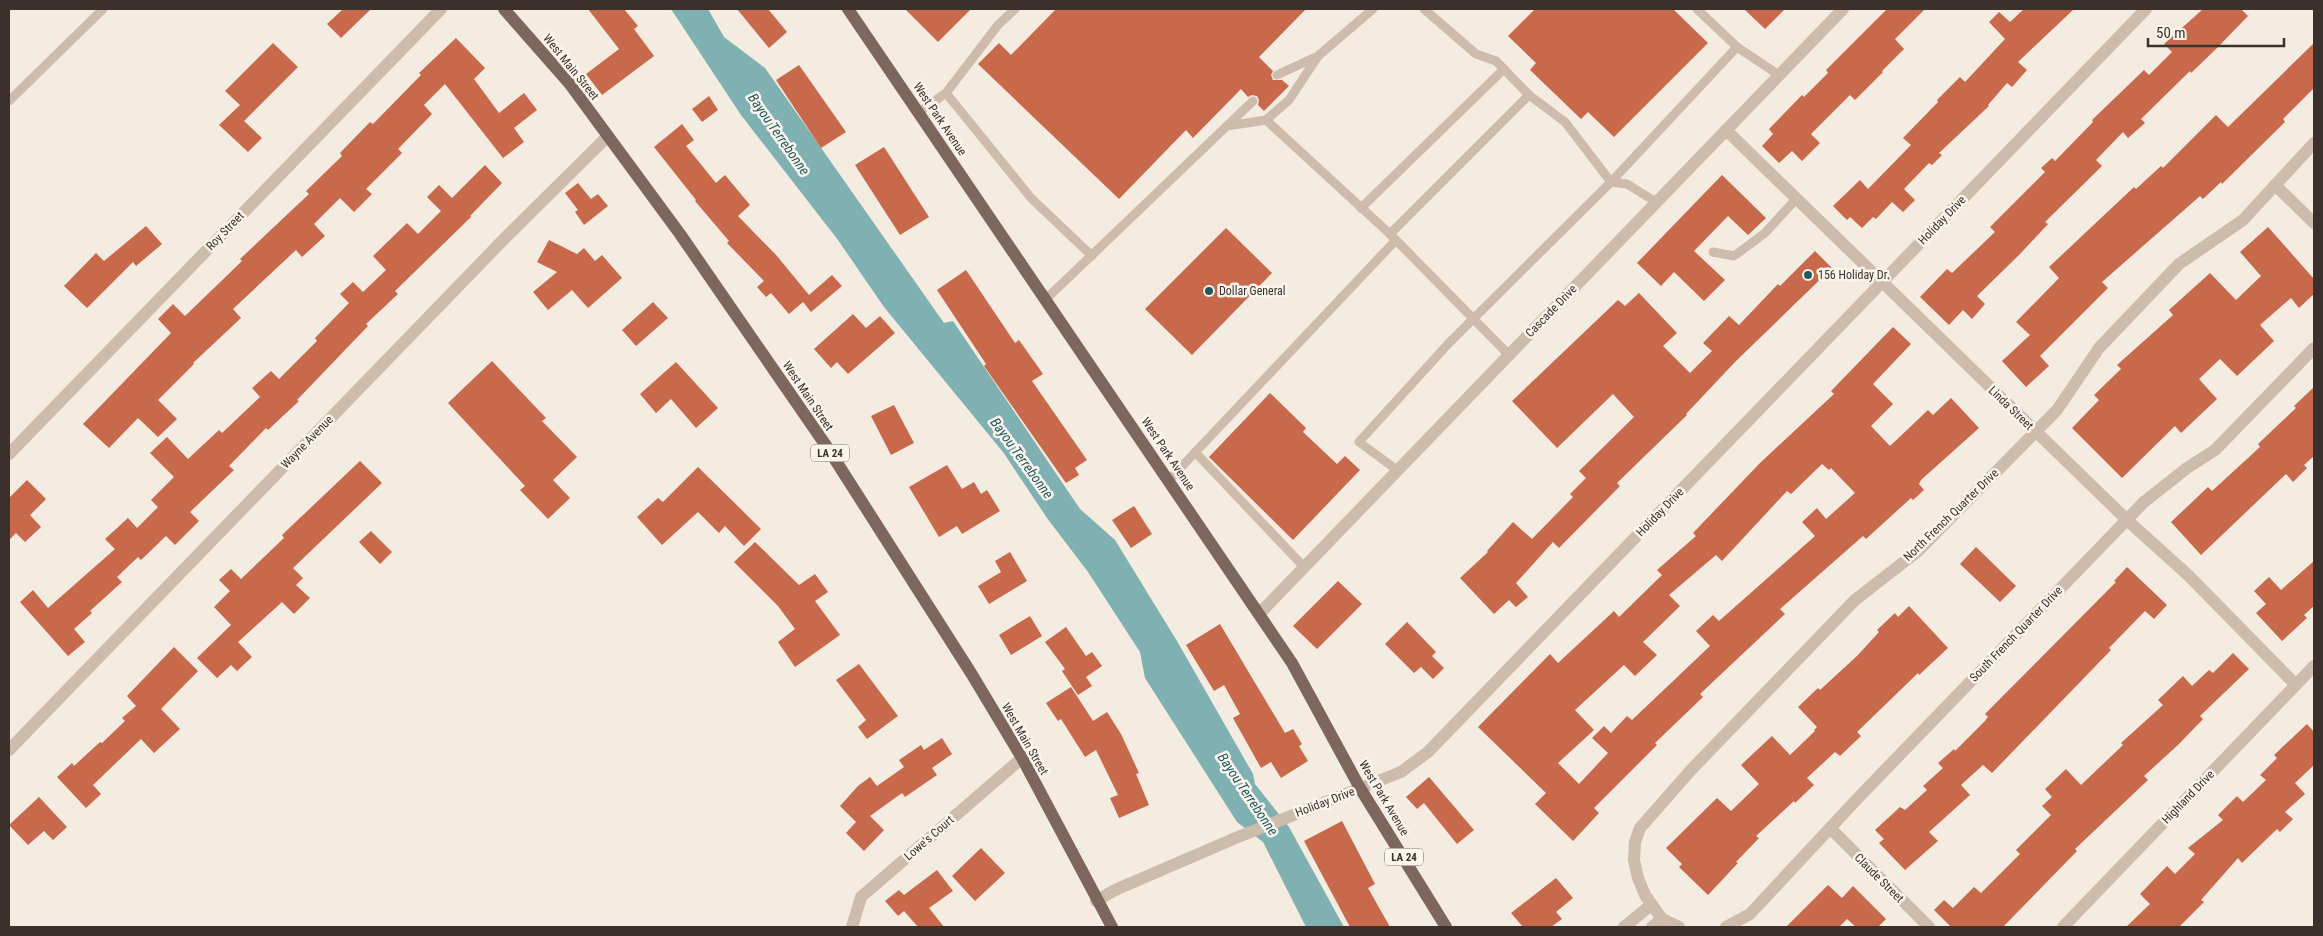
<svg xmlns="http://www.w3.org/2000/svg" width="2323" height="936" viewBox="0 0 2323 936" font-family="'Roboto Condensed',sans-serif">
<rect width="100%" height="100%" fill="#f4ebe1"/>
<polygon fill="#7fb0b2" points="671,9 708,9 724,37 765,68 944,323 953,321 1080,509 1115,540 1177,641 1253,774 1255,784 1289,827 1344,927 1306,927 1263,842 1237,822 1145,678 1140,652 1088,572 1047,518 1003,452 884,307 838,240 741,115"/>
<g fill="#c8694b" fill-rule="evenodd">
<polygon points="343,9 371,9 341,38 327,24"/>
<polygon points="588,9 624,9 638,26 634,29 654,56 602,95 586,74 619,49"/>
<polygon points="737,9 768,9 787,32 769,48"/>
<polygon points="905,9 971,9 938,42"/>
<polygon points="1056,9 1306,9 1259,57 1273,71 1271,75 1273,80 1282,80 1289,86 1264,111 1258,105 1259,100 1257,96 1252,95 1248,97 1241,89 1193,138 1186,130 1119,199 978,64 999,43 1011,55"/>
<polygon points="1535,9 1673,9 1708,43 1614,137 1588,112 1581,119 1530,70 1536,63 1508,36"/>
<polygon points="1744,9 1785,9 1765,29"/>
<polygon points="1887,9 1925,9 1895,39 1904,49 1882,71 1883,72 1855,100 1850,95 1811,134 1820,143 1802,161 1792,151 1779,163 1762,146 1773,134 1769,129 1802,95 1804,97 1828,73 1826,70"/>
<polygon points="2024,9 2074,9 2018,62 2027,70 2012,87 2007,83 1988,105 1989,106 1939,153 1942,155 1932,165 1929,163 1904,189 1915,200 1903,212 1892,202 1876,219 1873,217 1862,228 1850,217 1847,220 1833,206 1860,180 1868,189 1911,145 1903,138 1938,102 1937,100 1960,77 1965,82 2005,39 1989,22 1999,12 2010,22"/>
<polygon points="2203,9 2241,9 2248,16 2216,49 2191,73 2190,71 2141,119 2145,123 2128,138 2123,132 2096,160 2102,166 2045,222 2048,224 2020,254 1977,296 1985,304 1972,319 1963,310 1949,325 1920,297 1947,269 1952,273 1995,232 1990,227 2045,172 2041,168 2052,158 2055,161 2093,122 2092,120 2144,70 2149,75 2172,52 2164,44"/>
<polygon points="456,38 485,68 474,79 499,113 524,93 537,110 514,128 524,142 503,158 445,84 424,105 432,114 398,149 402,153 366,189 372,194 354,212 340,198 314,224 325,236 302,257 296,250 233,309 241,318 193,363 194,364 158,400 177,419 158,437 138,418 109,448 83,424 171,333 158,319 173,304 185,316 242,261 240,259 309,194 306,191 342,156 340,153 370,122 373,124 421,75 419,73"/>
<polygon points="273,43 298,67 244,121 262,138 248,152 219,125 240,105 225,91"/>
<polygon points="2314,43 2314,88 2283,119 2285,122 2222,184 2221,182 2203,199 2200,196 2102,282 2108,288 2040,356 2049,366 2026,387 2002,361 2030,335 2016,322 2059,278 2049,267 2134,187 2136,189 2161,166 2163,168 2216,115 2228,127"/>
<polygon points="799,65 846,132 821,148 776,80"/>
<polygon points="709,96 718,110 702,122 692,109"/>
<polygon points="682,124 694,140 686,146 716,183 725,175 750,205 738,216 777,256 809,295 832,275 842,286 811,312 803,302 789,314 771,293 766,297 757,287 764,281 727,243 729,241 695,201 696,200 654,147"/>
<polygon points="884,147 929,217 900,235 855,165"/>
<polygon points="485,165 502,183 470,216 471,217 395,291 398,294 366,324 368,326 297,400 299,401 268,430 266,428 229,466 234,470 190,512 199,521 175,545 166,536 141,560 138,557 117,577 122,582 90,611 92,613 74,629 85,642 68,656 20,602 33,590 48,608 115,549 105,539 128,518 137,528 158,507 151,500 174,477 150,453 167,437 188,459 219,430 222,433 260,397 252,388 271,371 279,379 317,341 315,338 349,303 340,294 353,282 363,292 386,270 373,256 407,223 418,234 441,211 427,197 439,185 452,198"/>
<polygon points="1722,175 1766,218 1748,235 1728,216 1694,251 1725,280 1704,301 1674,272 1661,286 1637,263"/>
<polygon points="578,183 591,199 598,194 608,206 584,225 575,212 578,210 565,193"/>
<polygon points="146,226 162,244 136,266 133,262 87,308 64,286 96,253 104,261"/>
<polygon points="2268,227 2314,279 2314,294 2299,308 2291,298 2260,325 2274,341 2237,376 2220,359 2199,379 2217,399 2181,433 2175,426 2122,478 2072,428 2099,400 2094,395 2121,369 2117,365 2173,315 2169,310 2210,273 2236,300 2261,276 2240,252"/>
<polygon points="1226,228 1272,273 1192,355 1145,309"/>
<polygon points="549,240 577,254 584,248 595,261 602,255 622,278 588,308 572,290 548,310 533,292 557,272 537,262"/>
<polygon points="1815,251 1832,268 1735,362 1686,414 1687,415 1617,483 1620,486 1559,548 1553,542 1516,583 1528,597 1516,607 1509,600 1494,614 1460,578 1488,552 1487,551 1513,522 1532,539 1573,497 1570,494 1586,478 1579,471 1634,417 1613,394 1557,448 1512,401 1618,300 1625,306 1639,293 1677,333 1663,346 1690,373 1712,351 1703,343 1729,316 1739,325 1778,284 1780,286"/>
<polygon points="966,270 1015,343 1019,340 1043,374 1032,381 1087,460 1075,468 1079,475 1066,483 984,366 986,364 937,290"/>
<polygon points="653,302 668,318 636,346 622,330"/>
<polygon points="853,314 866,328 880,316 895,333 848,374 837,362 831,368 814,349"/>
<path d="M1893 327 1911 344 1873 384 1893 404 1871 426 1890 446 1928 410 1933 415 1951 398 1979 428 1921 480 1919 484 1924 490 1913 500 1911 498 1866 539 1863 536 1780 609 1785 614 1700 694 1703 697 1655 743 1657 745 1594 808 1599 813 1573 841 1535 804 1546 793 1478 727 1550 654 1558 663 1614 611 1619 617 1662 575 1657 570 1696 536 1693 533 1760 463 1834 394 1831 391ZM1822 464 1829 470 1831 468 1855 493 1826 519 1817 508 1802 522 1815 536 1719 621 1713 615 1696 631 1710 646 1632 720 1627 716 1611 733 1604 726 1592 738 1608 753 1579 784 1558 763 1594 730 1575 710 1624 665 1635 676 1657 655 1643 642 1680 606 1669 595 1716 555 1722 561 1787 491 1791 494Z"/>
<polygon points="492,361 546,418 542,421 577,457 553,480 570,498 548,519 520,490 525,486 448,403"/>
<polygon points="676,362 718,408 696,428 671,399 656,413 640,394"/>
<polygon points="2314,387 2314,456 2304,465 2307,468 2293,482 2286,474 2201,555 2171,522 2208,487 2212,491 2260,447 2258,444 2296,408 2294,406"/>
<polygon points="1270,393 1306,428 1303,432 1337,464 1345,456 1360,470 1293,540 1209,457"/>
<polygon points="894,405 914,443 891,455 871,416"/>
<polygon points="360,461 382,483 293,568 303,578 296,585 310,598 294,614 282,602 238,642 252,657 237,671 231,665 217,678 197,658 231,625 214,607 230,591 219,580 231,569 241,579 284,538 282,535"/>
<polygon points="947,465 962,489 974,482 981,494 987,490 1000,511 962,534 957,526 939,537 909,487"/>
<polygon points="698,467 761,529 744,546 725,526 719,533 698,512 662,545 637,517 658,498 663,502"/>
<polygon points="27,480 46,499 30,515 41,527 25,542 16,533 9,540 9,498"/>
<polygon points="1134,506 1152,534 1131,548 1112,520"/>
<polygon points="371,531 392,552 380,564 359,542"/>
<polygon points="755,542 799,585 815,574 828,592 815,601 840,635 795,667 778,642 795,629 778,606 734,562"/>
<polygon points="1976,547 2016,586 2000,602 1960,564"/>
<polygon points="1010,552 1027,581 989,604 978,586 1001,572 995,561"/>
<polygon points="2314,561 2314,606 2304,615 2307,618 2282,641 2256,613 2266,604 2254,591 2269,577 2281,590"/>
<polygon points="2127,567 2167,605 2154,619 2145,611 2109,648 2111,650 1992,773 1983,765 1961,785 1970,795 1929,832 1938,841 1905,870 1879,843 1884,839 1875,830 1900,807 1905,810 1927,790 1923,786 1943,768 1938,763 1954,749 1955,751 1984,722 1988,717 1985,714 2116,582 2114,581"/>
<polygon points="1338,581 1362,604 1317,649 1293,626"/>
<polygon points="1909,606 1948,648 1919,675 1918,673 1857,732 1861,736 1840,756 1835,752 1807,778 1814,785 1795,803 1794,801 1756,836 1759,838 1736,862 1738,863 1708,895 1679,867 1682,864 1666,848 1717,798 1731,811 1759,784 1741,765 1772,736 1790,755 1815,731 1814,730 1817,727 1798,707 1818,688 1820,690 1858,655 1879,632 1877,630 1895,613 1898,617"/>
<polygon points="1030,616 1042,636 1011,655 999,635"/>
<polygon points="1407,622 1436,652 1432,656 1444,668 1433,679 1421,667 1414,673 1385,644"/>
<polygon points="1220,624 1285,733 1293,729 1302,744 1299,746 1308,761 1281,778 1271,762 1261,768 1233,718 1240,714 1224,685 1214,691 1186,645"/>
<polygon points="1066,627 1086,656 1092,652 1102,666 1086,677 1092,686 1078,695 1062,671 1065,669 1045,642"/>
<polygon points="174,647 198,671 161,709 180,729 154,753 141,739 93,785 101,794 86,808 57,777 72,763 74,766 100,742 102,743 125,721 122,718 136,706 127,696"/>
<polygon points="2233,653 2249,669 2200,716 2203,719 2179,744 2144,776 2148,780 2075,849 2077,851 2003,927 1951,927 1934,910 1944,900 1953,908 1974,887 1981,893 2020,854 2016,850 2051,815 2042,806 2052,797 2045,789 2066,769 2081,785 2123,745 2121,743 2163,705 2158,700 2183,676 2192,686 2209,670 2213,673"/>
<polygon points="859,664 898,716 867,739 858,727 866,720 836,680"/>
<polygon points="1071,687 1093,721 1107,712 1121,734 1139,773 1136,774 1149,805 1119,818 1110,798 1118,795 1096,750 1085,757 1061,719 1058,721 1046,703"/>
<polygon points="2307,724 2314,732 2314,765 2295,783 2305,794 2285,812 2293,819 2280,832 2277,829 2242,863 2238,858 2201,900 2204,902 2179,927 2126,927 2150,904 2140,894 2167,866 2175,874 2195,854 2188,848 2223,820 2218,815 2237,796 2243,802 2266,780 2260,775 2277,758 2274,755"/>
<polygon points="942,738 952,754 932,768 937,775 905,797 902,793 870,816 884,830 864,851 846,833 856,822 840,806 858,786 870,777 877,786 904,767 899,760 921,745 924,750"/>
<polygon points="1429,777 1474,830 1457,844 1424,803 1417,809 1406,797"/>
<polygon points="39,797 67,827 53,840 44,831 28,845 9,825"/>
<polygon points="1342,821 1375,884 1368,888 1390,927 1350,927 1304,841"/>
<polygon points="981,848 1005,873 975,901 952,876"/>
<polygon points="937,870 953,891 929,908 944,927 918,927 904,911 898,916 885,901 899,890 904,895"/>
<polygon points="1556,878 1573,898 1556,912 1562,919 1551,927 1523,927 1511,913"/>
<polygon points="1828,885 1842,898 1853,886 1886,919 1878,927 1856,927 1847,919 1839,927 1786,927"/>
</g>
<g fill="none" stroke-linecap="round" stroke-linejoin="round">
<g stroke="#cdbbac" stroke-width="9">
<polyline points="1697,9 1737,47"/>
<polyline points="1277,75 1318,56 1373,9"/>
<polyline points="946,93 998,25 1015,9"/>
<polyline points="9,101 103,9"/>
<polyline points="919,112 946,93 1031,198 1092,256"/>
<polyline points="1266,120 1390,234 1509,355"/>
<polyline points="1227,126 1266,120 1289,100 1318,56"/>
<polyline points="1611,182 1737,47 1779,75"/>
<polyline points="1611,182 1627,184 1656,202"/>
<polyline points="1361,208 1504,69"/>
<polyline points="1390,234 1529,95"/>
<polyline points="1713,252 1734,256 1765,233 1796,199"/>
<polyline points="1046,299 1253,101"/>
<polyline points="1195,452 1304,567"/>
<polyline points="1397,470 1359,442 1448,344 1611,182 1565,122 1529,95 1496,61 1476,54 1424,9"/>
<polyline points="1169,480 1395,241"/>
</g>
<g stroke="#cdbbac" stroke-width="12">
<polyline points="1726,130 2127,520 2189,576 2296,685"/>
<polyline points="2275,185 2314,223"/>
<polyline points="9,454 441,9"/>
<polyline points="1259,614 1843,9"/>
<polyline points="9,750 505,238 608,136"/>
<polyline points="1830,828 1929,927"/>
<polyline points="1096,901 1115,890 1238,837 1401,772 1428,752 2146,9"/>
<polyline points="852,927 861,897 1022,758"/>
<polyline points="1624,927 1651,905"/>
<polyline points="1652,927 1662,919"/>
<polyline points="1679,927 1662,919 1645,895 1638,878 1634,860 1635,842 1640,828 1691,770 1855,600 1918,551 2057,410 2099,348 2179,264 2243,220 2314,143"/>
<polyline points="1726,927 1750,914 1858,798 2144,502 2187,468 2215,450 2314,348"/>
<polyline points="2063,927 2314,666"/>
</g>
<g stroke="#7d675c" stroke-width="12">
<polyline points="504,9 569,83 680,234 827,447 971,673 1022,758 1112,927"/>
<polyline points="848,9 1292,663 1360,788 1446,927"/>
</g>
</g>
<g fill="#1f5a5e" stroke="#fbf5ee" stroke-width="2">
<circle cx="1808" cy="275" r="5"/>
<circle cx="1209" cy="291" r="5"/>
</g>
<g text-anchor="middle" stroke-width="5" stroke-linejoin="round" paint-order="stroke">
<g fill="#fbf5ee" stroke="#756b66" stroke-width="1">
<rect x="811" y="444.5" width="38" height="17" rx="4"/>
<rect x="1385" y="848.5" width="38" height="17" rx="4"/>
</g>
<g font-size="11" font-weight="bold" fill="#3b302b">
<text x="830" y="457">LA 24</text>
<text x="1404" y="861">LA 24</text>
</g>
<g font-size="12" fill="#3b302b" stroke="#fbf5ee">
<text transform="translate(571 67) rotate(51)" y="4">West Main Street</text>
<text transform="translate(940 119) rotate(56)" y="4">West Park Avenue</text>
<text transform="translate(1942 220) rotate(-46)" y="4">Holiday Drive</text>
<text transform="translate(225 231) rotate(-46)" y="4">Roy Street</text>
<text transform="translate(1551 311) rotate(-46)" y="4">Cascade Drive</text>
<text transform="translate(808 396) rotate(56)" y="4">West Main Street</text>
<text transform="translate(2011 408) rotate(44)" y="4">Linda Street</text>
<text transform="translate(307 442) rotate(-46)" y="4">Wayne Avenue</text>
<text transform="translate(1168 454) rotate(56)" y="4">West Park Avenue</text>
<text transform="translate(1660 512) rotate(-46)" y="4">Holiday Drive</text>
<text transform="translate(1951 515) rotate(-44)" y="4">North French Quarter Drive</text>
<text transform="translate(2016 634) rotate(-46)" y="4">South French Quarter Drive</text>
<text transform="translate(1025 739) rotate(60)" y="4">West Main Street</text>
<text transform="translate(2188 797) rotate(-46)" y="4">Highland Drive</text>
<text transform="translate(1384 798) rotate(59)" y="4">West Park Avenue</text>
<text transform="translate(1325 802) rotate(-21)" y="4">Holiday Drive</text>
<text transform="translate(929 838) rotate(-41)" y="4">Lowe's Court</text>
<text transform="translate(1879 878) rotate(45)" y="4">Claude Street</text>
</g>
<g font-size="12" fill="#3b302b" stroke="#fbf5ee" text-anchor="start">
<text x="1818" y="279">156 Holiday Dr.</text>
<text x="1219" y="295">Dollar General</text>
</g>
<g font-size="14" font-style="italic" fill="#1f5a5e" stroke="#fbf5ee">
<text transform="translate(779 134) rotate(55)" y="5">Bayou Terrebonne</text>
<text transform="translate(1022 458) rotate(54)" y="5">Bayou Terrebonne</text>
<text transform="translate(1248 794) rotate(56)" y="5">Bayou Terrebonne</text>
</g>
</g>
<rect width="2323" height="936" fill="none" stroke="#3b302b" stroke-width="20"/>
<path d="M2148 38v8h136v-8" fill="none" stroke="#3b302b" stroke-width="2.5"/>
<text x="2156" y="38" font-size="15" fill="#3b302b" stroke="#fbf5ee" stroke-width="4" paint-order="stroke">50 m</text>
</svg>
